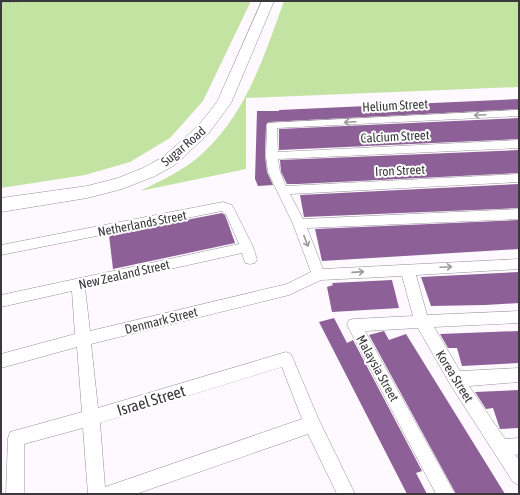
<svg xmlns="http://www.w3.org/2000/svg" width="520" height="495" viewBox="0 0 520 495" font-family="'Asap Condensed',sans-serif">
<rect width="100%" height="100%" fill="#fef8ff"/>
<g fill="#c3e3a2">
<polygon points="1,1 251,1 203,101 170,138 130,162 85,175 1,188"/>
<path d="M284 1H519V87L246 98V169L140 191C162 180 185 170 203 153 246 114 265 54 284 1Z"/>
</g>
<g fill="#8d6197">
<polygon points="519,99 519,109 268,122 266,125 265,156 267,172 273,185 258,186 255,179 257,111 279,111 279,110"/>
<polygon points="519,118 519,139 279,150 279,129"/>
<polygon points="519,150 519,173 298,184 287,184 281,172 280,160"/>
<polygon points="519,184 519,208 304,217 300,195"/>
<polygon points="222,213 225,215 228,223 235,243 113,269 109,235"/>
<polygon points="519,220 519,249 322,261 315,229"/>
<polygon points="519,272 519,303 485,305 431,306 421,277"/>
<polygon points="392,280 399,308 332,312 327,287 333,285 332,283"/>
<polygon points="334,318 347,343 353,340 422,471 416,473 427,494 407,494 319,322"/>
<polygon points="384,331 389,340 406,334 505,494 456,494 369,335"/>
<polygon points="519,331 519,363 462,366 457,348 448,348 440,334"/>
<polygon points="519,390 519,428 500,429 493,408 486,409 475,392"/>
</g>
<g fill="none" stroke-linecap="round" stroke-linejoin="round">
<g stroke="#969098" stroke-width="1">
<path id="street" d="M519 110V116L277 128 278 152 519 140V148L278 159 280 172 286 186 519 174V182L290 194 303 219 519 209V219L307 228 323 269 519 259V269L416 275 427 315 519 311V323L434 327 460 371 519 368V382L469 386 505 439 519 438V454L515 455 519 460V485L513 482 450 384 418 328 365 331 455 494H436L347 325 349 320 354 319 413 316 402 276 321 280 289 295 91 344 98 408 286 352 291 354 318 418 355 494H337L308 434 136 494H88L83 428 24 444V494H6L8 438 10 432 82 412 77 347 1 368V354L75 334 72 291 1 307V295L239 244 226 214 222 211 1 255V245L223 202 232 205 253 247 257 259 255 263 250 264 245 263 242 253 85 288 90 331 287 284 311 272 293 224 268 172 266 156 267 125 268 123ZM282 367 302 419 105 487 100 423Z"/>
</g>
<g stroke="#969098" stroke-width="1">
<polygon id="secondary" points="262,1 274,1 231,103 208,134 175,165 155,176 122,189 87,198 1,212 1,198 87,186 118,178 143,168 163,157 198,126 217,102"/>
</g>
<polyline stroke="#ada8ae" stroke-width="2" stroke-dasharray="2 2" stroke-linecap="butt" points="1,2 30,1"/>
<use href="#street" fill="#fff" fill-rule="evenodd"/>
<use href="#secondary" fill="#fff" fill-rule="evenodd"/>
</g>
<defs><path id="oneway-shaft" d="M-6 0H5M1.5-3L5.5 0L1.5 3" fill="none" stroke-width="1.6" stroke-linecap="round" stroke-linejoin="round"/></defs>
<g stroke="#9c9c9d">
<use href="#oneway-shaft" transform="translate(480 115) rotate(177)"/>
<use href="#oneway-shaft" transform="translate(350 122) rotate(177)"/>
<use href="#oneway-shaft" transform="translate(306 241) rotate(69)"/>
<use href="#oneway-shaft" transform="translate(446 267) rotate(-3)"/>
<use href="#oneway-shaft" transform="translate(358 272) rotate(-4)"/>
</g>
<g text-anchor="middle" stroke-width="4" stroke-linejoin="round" paint-order="stroke">
<g font-size="13" fill="#3a383b" stroke="#fff">
<text transform="translate(395 105) rotate(-3)" y="5">Helium Street</text>
<text transform="translate(395 136) rotate(-3)" y="5">Calcium Street</text>
<text transform="translate(183 146) rotate(-40)" y="5">Sugar Road</text>
<text transform="translate(400 170) rotate(-3)" y="5">Iron Street</text>
<text transform="translate(142 223) rotate(-11)" y="5">Netherlands Street</text>
<text transform="translate(124 274) rotate(-13)" y="5">New Zealand Street</text>
<text transform="translate(161 320) rotate(-14)" y="5">Denmark Street</text>
<text transform="translate(378 368) rotate(61)" y="5">Malaysia Street</text>
<text transform="translate(455 376) rotate(58)" y="5">Korea Street</text>
</g>
<g font-size="16" fill="#3a383b" stroke="#fff">
<text transform="translate(151 400) rotate(-17)" y="6">Israel Street</text>
</g>
</g>
<rect width="520" height="495" fill="none" stroke="#3a383b" stroke-width="4"/>
</svg>
